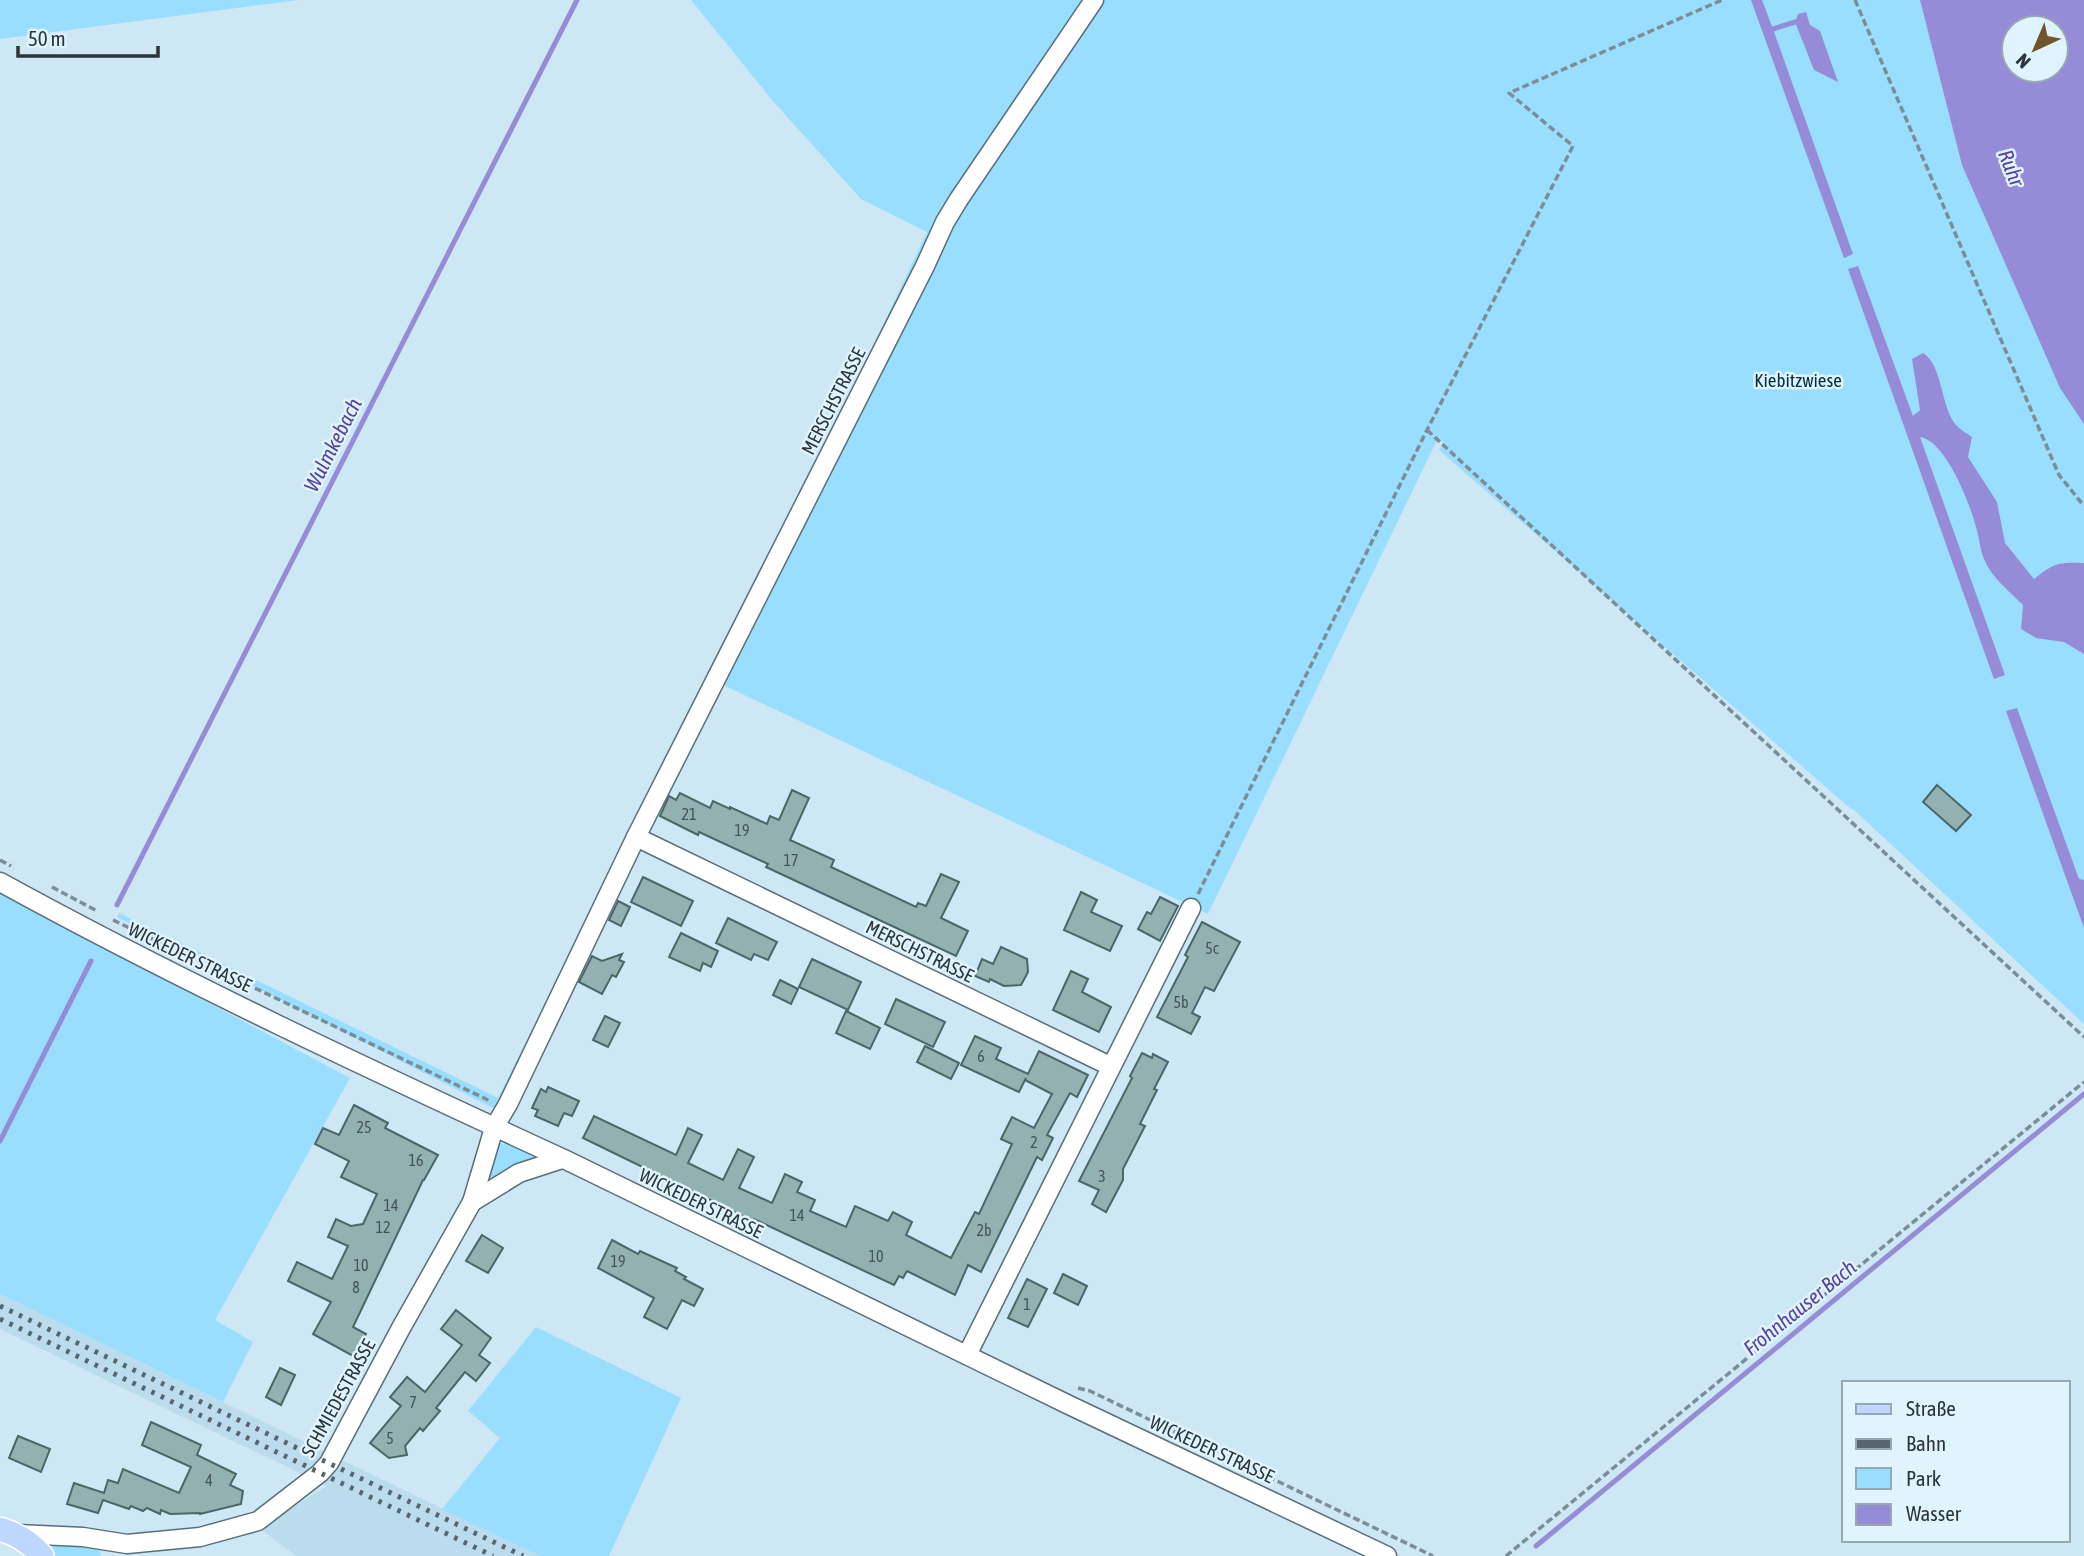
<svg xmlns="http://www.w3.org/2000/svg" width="2084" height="1556" viewBox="0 0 2084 1556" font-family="'Asap Condensed',sans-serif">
<rect width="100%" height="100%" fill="#cee7f4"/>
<polygon fill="#bbdcec" points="0,1294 540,1556 296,1556 259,1528 327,1486 0,1329"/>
<g fill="#99defe" fill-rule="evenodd">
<polygon points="0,0 299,0 0,39"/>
<path d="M691 0H2084V1024L1853 809H1851L1439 450 1443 442 1438 438 1208 914 721 684 509 1116 117 917 119 913 498 1098 845 406 927 232 861 199 772 100ZM2014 28H2056V70L2013 96Z"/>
<polygon points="0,892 350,1078 215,1320 253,1342 223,1402 0,1294"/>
<polygon points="506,1143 541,1159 489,1184 486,1182 498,1145"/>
<polygon points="536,1327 681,1398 609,1556 540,1556 442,1509 500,1438 468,1411"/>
<polygon points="56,1544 98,1547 101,1556 55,1556 52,1547"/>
</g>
<g fill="#958bd6" fill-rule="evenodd">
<polygon points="1751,0 1762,0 1773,29 1853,254 1844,258"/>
<path d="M1920 0H2084V424L2060 388 1962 165ZM2056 28V70H2014V28Z"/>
<polygon points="1806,12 1810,25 1820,31 1838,82 1814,70 1795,22 1798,14"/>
<path d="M1858 266 1913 416 1920 410 1912 359 1923 353C1944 366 1940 410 1958 427 1962 431 1968 434 1972 437L1968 457 1997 502 2005 543 2034 579C2054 563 2059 562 2084 563V654L2064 642 2036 638 2021 629 2023 605C2009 591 1991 577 1984 559 1980 549 1979 537 1976 527 1970 504 1946 441 1920 437L2005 675 1994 679 1848 269Z"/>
<polygon points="2017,708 2079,879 2084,880 2084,928 2006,711"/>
</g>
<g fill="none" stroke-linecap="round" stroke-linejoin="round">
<g stroke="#958bd6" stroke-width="5">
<polyline points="1773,29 1795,22"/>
<polyline points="117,905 577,0"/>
<polyline points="0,1141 91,961"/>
<polyline points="1536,1546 2084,1094"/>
</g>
</g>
<g fill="#94b1b2" stroke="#4b6667" stroke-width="2">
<polygon points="1937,785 1971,815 1956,831 1923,802"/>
<polygon points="792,790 809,798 790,840 834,860 831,867 916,907 918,903 926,906 941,874 959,882 941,918 968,931 956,956 766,867 768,864 699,832 698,835 660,816 669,796 676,800 680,793 710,808 713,801 730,809 730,807 767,824 770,816 779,820"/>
<polygon points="643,877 693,901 681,926 631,902"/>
<polygon points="1081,892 1097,900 1091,912 1122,926 1110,951 1064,930"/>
<polygon points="1160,897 1178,906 1160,941 1138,929 1147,912 1151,914"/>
<polygon points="618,901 630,907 621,926 609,920"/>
<polygon points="728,918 777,942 768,960 754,954 751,960 716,943"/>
<polygon points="1202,922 1240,942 1214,991 1205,987 1192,1013 1200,1017 1191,1034 1157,1017 1188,957 1185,955"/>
<polygon points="681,933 718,951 711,967 703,963 700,971 669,957"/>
<polygon points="1001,947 1027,959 1028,972 1021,985 1004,986 990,979 989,982 975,976 982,959 993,964"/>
<polygon points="622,954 619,960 624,962 616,977 612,975 602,994 579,982 592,956 602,961"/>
<polygon points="812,959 861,982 848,1010 799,987"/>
<polygon points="1071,971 1088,979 1082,992 1111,1007 1099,1032 1053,1010"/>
<polygon points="780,980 798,989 791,1004 773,995"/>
<polygon points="896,999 945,1022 933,1047 885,1024"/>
<polygon points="846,1011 880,1028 870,1049 836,1033"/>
<polygon points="605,1016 620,1023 608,1047 593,1040"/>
<polygon points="975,1036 1001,1048 996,1059 1028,1074 1039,1051 1088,1075 1077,1097 1070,1093 1047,1135 1053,1138 1042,1160 1037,1157 981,1272 968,1265 955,1295 907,1271 903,1278 899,1276 894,1285 754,1219 753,1221 583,1138 594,1116 676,1155 688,1128 702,1135 688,1163 723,1180 738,1149 754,1157 739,1188 772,1203 785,1174 802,1182 797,1192 815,1200 810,1211 846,1227 855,1206 888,1221 893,1212 912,1222 906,1235 951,1258 975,1212 979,1214 1012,1144 1001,1139 1012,1117 1034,1128 1052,1094 1025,1080 1026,1078 1019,1092 961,1065"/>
<polygon points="925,1046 959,1063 951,1079 917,1062"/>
<polygon points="1142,1053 1152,1058 1153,1054 1168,1062 1154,1089 1157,1090 1140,1124 1145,1126 1123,1169 1123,1180 1106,1212 1092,1204 1099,1190 1079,1181 1132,1078 1130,1076"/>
<polygon points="548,1087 579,1101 572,1116 564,1113 558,1126 535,1116 538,1110 532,1108 541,1089 546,1092"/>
<polygon points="354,1105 388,1123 385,1128 438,1155 424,1180 423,1180 353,1327 366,1334 353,1356 313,1334 331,1302 288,1281 297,1262 332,1279 348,1246 328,1237 336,1219 351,1226 363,1224 377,1194 341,1177 349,1161 315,1144 323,1128 339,1135"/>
<polygon points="482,1235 503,1248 488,1273 466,1261"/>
<polygon points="612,1240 638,1254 640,1251 677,1268 675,1271 686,1277 684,1279 703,1289 694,1306 682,1300 667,1329 644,1317 654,1298 598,1268"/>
<polygon points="1063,1274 1087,1286 1078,1305 1054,1293"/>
<polygon points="1027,1279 1047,1289 1028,1327 1008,1318"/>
<polygon points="456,1310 491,1338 479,1355 490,1363 476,1381 465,1372 436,1408 440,1411 423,1431 420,1428 405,1446 407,1455 389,1458 370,1443 401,1406 390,1397 407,1377 425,1392 462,1345 441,1329"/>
<polygon points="280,1368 295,1375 281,1405 266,1397"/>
<polygon points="151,1422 201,1445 197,1455 236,1474 230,1485 243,1491 241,1504 200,1514 200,1513 170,1514 161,1510 160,1514 147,1508 143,1511 131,1506 129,1509 103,1500 98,1513 67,1504 74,1483 104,1493 108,1480 118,1483 123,1469 179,1493 191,1467 142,1445"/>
<polygon points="18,1436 50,1449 41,1472 9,1458"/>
</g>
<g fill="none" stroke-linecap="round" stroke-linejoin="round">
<g stroke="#586f7a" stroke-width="21">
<g id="minor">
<polyline points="636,837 1110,1066"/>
<path d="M0 882C184 983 375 1072 566 1160L1069 1405 1387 1556"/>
<polyline points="472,1202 519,1173 562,1159"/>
<polyline points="967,1355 1191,908"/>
<polyline points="17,1534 83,1537 127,1544 200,1537 258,1521 320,1473 329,1463 401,1328 472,1202 494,1128 508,1104 636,837 925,266 945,222 959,199 1094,0"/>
</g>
</g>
<g stroke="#fff" stroke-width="26">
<path id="major" d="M0 1529C17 1534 30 1542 42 1556"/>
</g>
<g stroke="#7b8d96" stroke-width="3.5" stroke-dasharray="7 3.5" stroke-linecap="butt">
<polyline points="1855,0 2059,475 2084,506"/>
<polyline points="1427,430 2084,1037"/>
<polyline points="0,860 11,866"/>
<polyline points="52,887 97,911"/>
<polyline points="1198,894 1427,430 1573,146 1509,93 1722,0"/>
<polyline points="113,920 486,1099 491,1103"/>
<polyline points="1078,1388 1090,1391 1433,1556"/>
<polyline points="1506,1556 2084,1082"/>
</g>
<use href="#minor" stroke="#fff" stroke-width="18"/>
<use href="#major" stroke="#bed7fe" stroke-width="23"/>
<g stroke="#57656c" stroke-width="5" stroke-dasharray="3.5 7" stroke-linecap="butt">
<polyline points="0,1306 523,1556"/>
<polyline points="0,1319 493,1556"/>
</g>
</g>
<g text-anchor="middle" stroke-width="5" stroke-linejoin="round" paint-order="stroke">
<g font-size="16" fill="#455458">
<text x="689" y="820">21</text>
<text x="742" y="836">19</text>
<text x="791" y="866">17</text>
<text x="1212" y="954">5c</text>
<text x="1181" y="1008">5b</text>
<text x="981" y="1062">6</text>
<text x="364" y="1133">25</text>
<text x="1034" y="1148">2</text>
<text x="416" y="1166">16</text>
<text x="1102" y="1182">3</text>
<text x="391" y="1211">14</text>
<text x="797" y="1221">14</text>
<text x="383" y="1233">12</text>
<text x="984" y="1236">2b</text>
<text x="876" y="1262">10</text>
<text x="618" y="1267">19</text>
<text x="361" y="1271">10</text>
<text x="356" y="1293">8</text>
<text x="1027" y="1310">1</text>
<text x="413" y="1408">7</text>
<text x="390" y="1444">5</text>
<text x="209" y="1486">4</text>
</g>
<g font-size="19" fill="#023142" stroke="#dff4fe">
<text x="1798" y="387">Kiebitzwiese</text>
</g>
<g font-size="19" fill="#2b353a" stroke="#dff4fe">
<text transform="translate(833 401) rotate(-63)" y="7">MERSCHSTRASSE</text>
<text transform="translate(920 951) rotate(26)" y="7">MERSCHSTRASSE</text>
<text transform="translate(190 957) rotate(26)" y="7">WICKEDER STRASSE</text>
<text transform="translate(701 1203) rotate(26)" y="7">WICKEDER STRASSE</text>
<text transform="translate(338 1398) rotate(-61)" y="7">SCHMIEDESTRASSE</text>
<text transform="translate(1212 1449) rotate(25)" y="7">WICKEDER STRASSE</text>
</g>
<g font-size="21" font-style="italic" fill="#56439d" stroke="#dff4fe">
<text transform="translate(2011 168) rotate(69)" y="7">Ruhr</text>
<text transform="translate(333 445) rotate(-63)" y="7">Wulmkebach</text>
<text transform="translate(1800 1308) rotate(-39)" y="7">Frohnhauser Bach</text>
</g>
</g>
<rect x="1842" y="1381" width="228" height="161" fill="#dff4fe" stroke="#97a8b0" stroke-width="2"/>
<rect x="1856" y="1404" width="35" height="10" fill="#bed7fe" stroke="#97a8b0" stroke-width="2"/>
<text x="1906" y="1416" font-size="21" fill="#2b353a">Straße</text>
<rect x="1856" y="1439" width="35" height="10" fill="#57656c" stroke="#97a8b0" stroke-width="2"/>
<text x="1906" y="1451" font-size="21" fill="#2b353a">Bahn</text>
<rect x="1856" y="1468" width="35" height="21" fill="#99defe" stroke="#97a8b0" stroke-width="2"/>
<text x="1906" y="1486" font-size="21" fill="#2b353a">Park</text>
<rect x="1856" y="1504" width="35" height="21" fill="#958bd6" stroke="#97a8b0" stroke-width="2"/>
<text x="1906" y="1521" font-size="21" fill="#2b353a">Wasser</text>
<g transform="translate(2035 49) rotate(224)"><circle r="33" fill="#dff4fe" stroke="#97a8b0" stroke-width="2"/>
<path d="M0-5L12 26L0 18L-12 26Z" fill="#725629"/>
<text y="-10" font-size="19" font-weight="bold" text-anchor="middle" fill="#2b353a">N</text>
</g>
<path d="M18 46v10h140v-10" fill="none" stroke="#2b353a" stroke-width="3.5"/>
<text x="28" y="46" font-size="21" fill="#2b353a" stroke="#dff4fe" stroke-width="5" paint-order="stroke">50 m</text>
</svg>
